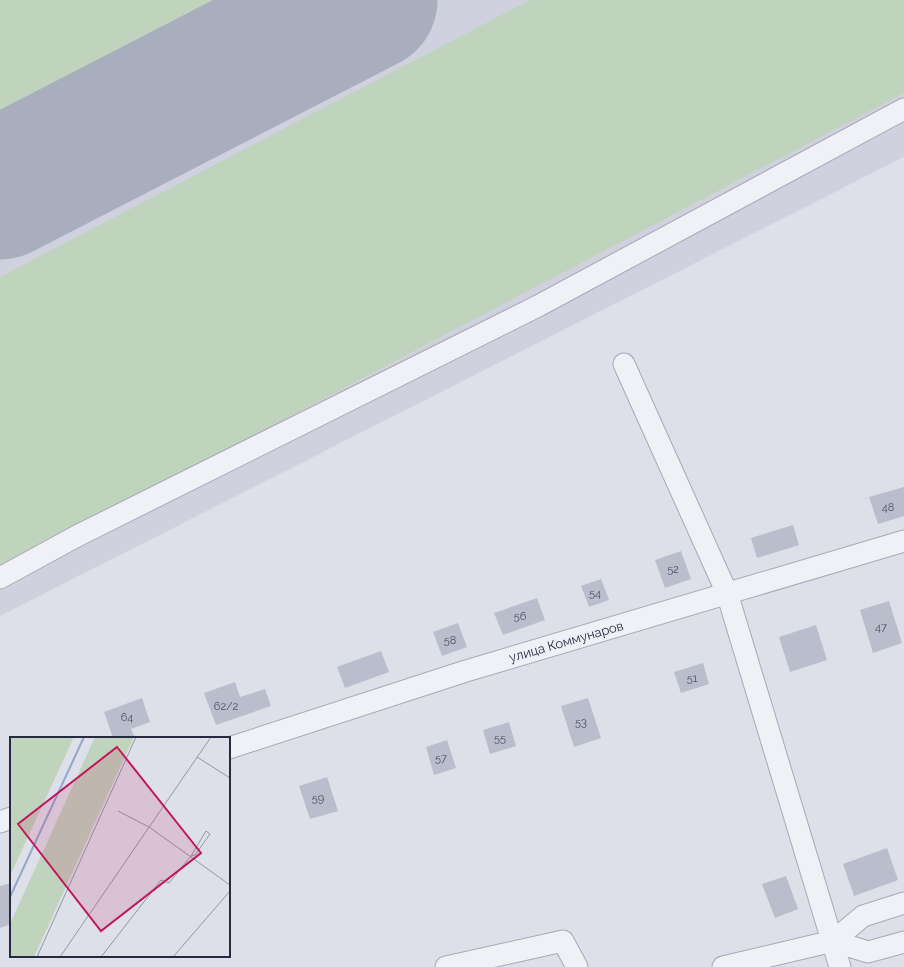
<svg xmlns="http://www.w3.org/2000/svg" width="904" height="967" viewBox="0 0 904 967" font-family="Raleway,sans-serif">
<rect width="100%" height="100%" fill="#dde0e8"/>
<polygon fill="#cfd2de" points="0,0 904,0 904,157 0,616"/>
<g fill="#bfd3bd">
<polygon points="0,0 229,0 0,118"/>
<polygon points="530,0 904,0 904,93 0,569 0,277"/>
</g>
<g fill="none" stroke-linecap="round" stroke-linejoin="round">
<polyline stroke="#a9aebe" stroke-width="141" points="0,189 367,0"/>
</g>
<g fill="#babdcc">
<polygon points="904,487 904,516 878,524 869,497"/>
<polygon points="793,525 799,545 757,558 751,538"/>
<polygon points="681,551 691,579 665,588 655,560"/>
<polygon points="601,579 609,600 589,607 581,586"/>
<polygon points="537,598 545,620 503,635 494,613"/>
<polygon points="889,601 902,643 873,653 860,610"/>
<polygon points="458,623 467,647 442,656 433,632"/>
<polygon points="816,625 827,660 790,672 779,637"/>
<polygon points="381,651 389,672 345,688 337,667"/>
<polygon points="703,663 709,684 681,693 674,672"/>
<polygon points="235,682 240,697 265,689 271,706 216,725 204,693"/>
<polygon points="142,698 150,722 131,729 135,738 113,738 104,712"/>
<polygon points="588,698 601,738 574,747 561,706"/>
<polygon points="509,722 516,746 490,754 483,730"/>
<polygon points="447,740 456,768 434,775 426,747"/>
<polygon points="327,777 338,811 310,819 299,786"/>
<polygon points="887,848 898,880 854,896 843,864"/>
<polygon points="786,876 798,909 775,918 762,884"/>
<polygon points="11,883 11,924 0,928 0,886"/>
</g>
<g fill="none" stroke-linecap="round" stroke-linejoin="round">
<g stroke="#a6a9b6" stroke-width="23">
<g id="minor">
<polyline points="624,364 727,593 840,967"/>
<polyline points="0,578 77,536 538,306 904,109"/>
<polyline points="229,748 466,671 904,541"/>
<polyline points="0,822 11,818"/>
<polyline points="833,941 868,952 904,942"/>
<polyline points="446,967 563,941 577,967"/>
<polyline points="723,967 833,941 863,916 904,903"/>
</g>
</g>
<use href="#minor" stroke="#f0f1f6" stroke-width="21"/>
</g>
<g text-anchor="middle" stroke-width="3" stroke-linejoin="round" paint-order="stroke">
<g font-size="11" fill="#4a4f63">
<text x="888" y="511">48</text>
<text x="673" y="573">52</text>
<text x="595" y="597">54</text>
<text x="520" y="620">56</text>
<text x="881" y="631">47</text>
<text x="450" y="644">58</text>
<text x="692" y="682">51</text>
<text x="226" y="710">62/2</text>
<text x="127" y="721">64</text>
<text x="581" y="726">53</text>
<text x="500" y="742">55</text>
<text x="441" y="762">57</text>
<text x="318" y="802">59</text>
</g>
<g font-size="13" fill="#252a40" stroke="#eceff6">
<text transform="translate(566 641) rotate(-16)" y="5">улица Коммунаров</text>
</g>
</g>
<g transform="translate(10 737)">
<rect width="220" height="220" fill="#dde0e8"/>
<path d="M0 0H64L0 139ZM85 0H124L24 220H0V187Z" fill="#bfd3bd"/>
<path fill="none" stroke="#94a6cc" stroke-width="2" d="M0 160 74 0"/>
<path fill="none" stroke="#9397a5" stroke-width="1" d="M187 20 220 41M108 74 139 90 220 148M27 220 126 0M50 220 201 0M91 220 151 143 159 146 181 119 196 94 200 97 185 118 181 119M163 220 220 154"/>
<path fill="#c2185b" fill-opacity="0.15" stroke="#c2185b" stroke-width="2" d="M107 10 191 116 91 194 8 87Z"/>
<rect width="220" height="220" fill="none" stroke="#252a40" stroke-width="2"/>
</g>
</svg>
